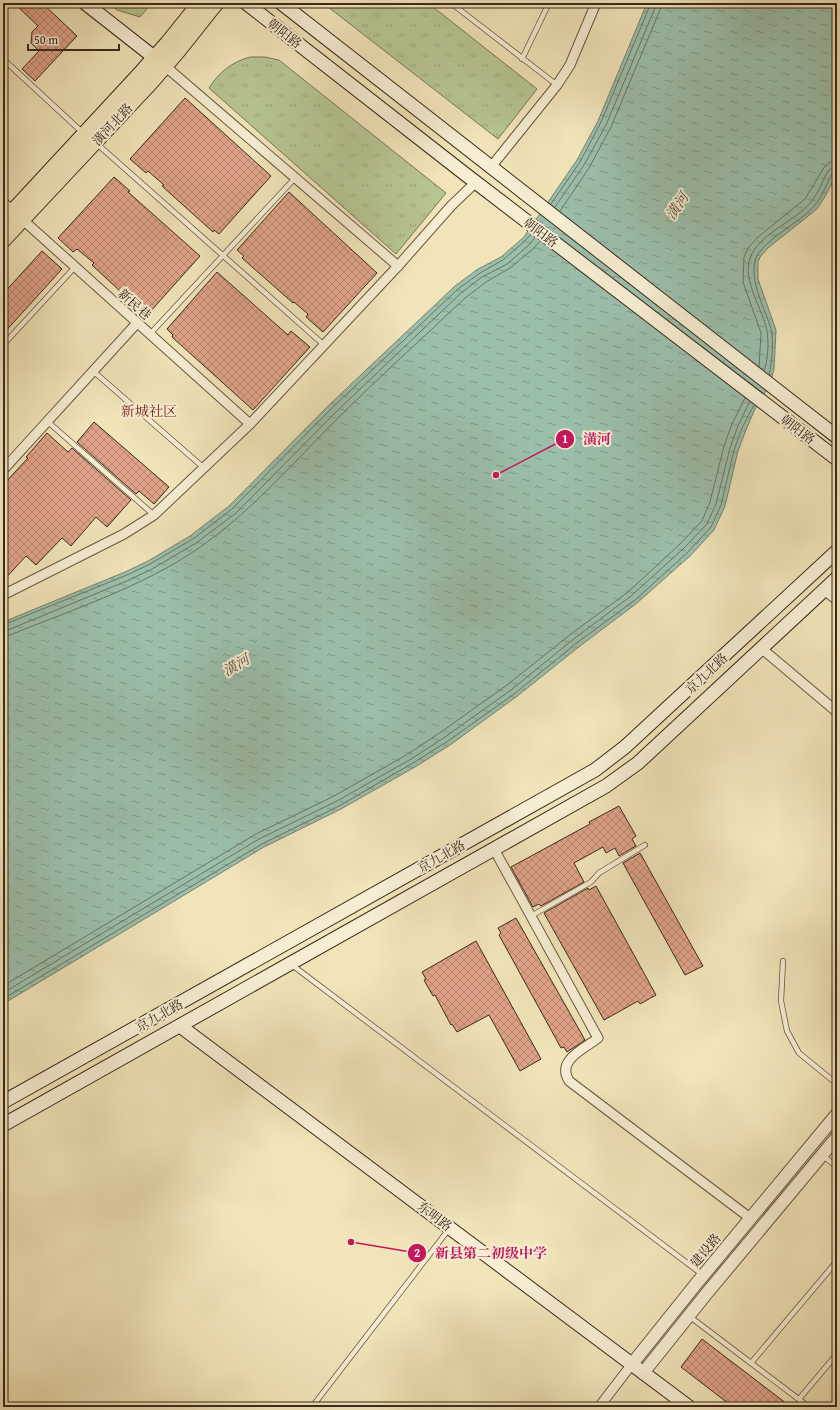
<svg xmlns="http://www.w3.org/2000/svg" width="840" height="1410" viewBox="0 0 840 1410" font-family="'Gentium Book Plus','Noto Serif SC',serif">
<defs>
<pattern id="park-tufts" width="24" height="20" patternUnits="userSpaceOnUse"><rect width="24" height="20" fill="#b7c591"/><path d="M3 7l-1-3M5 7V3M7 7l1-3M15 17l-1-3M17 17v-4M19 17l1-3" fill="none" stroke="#9ea97c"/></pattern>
<pattern id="water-ripples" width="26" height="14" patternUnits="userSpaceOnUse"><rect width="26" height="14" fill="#9bbfab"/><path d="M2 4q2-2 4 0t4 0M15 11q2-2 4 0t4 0" fill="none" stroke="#809b8a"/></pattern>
<pattern id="building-cross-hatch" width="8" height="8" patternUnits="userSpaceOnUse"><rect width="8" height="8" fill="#e0a389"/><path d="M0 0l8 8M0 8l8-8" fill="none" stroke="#b7856f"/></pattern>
</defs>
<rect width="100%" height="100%" fill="#f1e4b9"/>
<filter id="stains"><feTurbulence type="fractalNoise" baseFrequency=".005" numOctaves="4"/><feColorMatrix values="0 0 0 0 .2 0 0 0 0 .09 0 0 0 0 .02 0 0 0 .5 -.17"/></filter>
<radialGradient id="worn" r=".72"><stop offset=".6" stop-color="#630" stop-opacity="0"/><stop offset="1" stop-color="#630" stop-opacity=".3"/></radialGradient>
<g fill="url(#park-tufts)" stroke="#797756">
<polygon points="109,3 152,3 140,17 117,10"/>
<polygon points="323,3 428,3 537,89 498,139"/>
<path d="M250 57H265L279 60 446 193 396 254 209 88C219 72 232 62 250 57Z"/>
</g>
<polygon fill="url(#water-ripples)" stroke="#758371" points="647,3 837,3 837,173 826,195 817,209 768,248 760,257 758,262 758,279 776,330 774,369 770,384 755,409 746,430 738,451 725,506 714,530 690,556 637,603 580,646 516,697 450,745 415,767 341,809 264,847 3,1004 3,622 125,572 148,561 190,536 229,506 329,405 455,286 478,269 501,257 524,237 577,160 598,121"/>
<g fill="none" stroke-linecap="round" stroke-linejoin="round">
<g stroke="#6b7463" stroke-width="1">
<polyline points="551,204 580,162 601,122 651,3"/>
<polyline points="555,207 584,165 606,125 655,8 656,3"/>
<polyline points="560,211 589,168 611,127 660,10 662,3"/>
<polyline points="759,367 761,333 743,282 744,257 748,248 758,237 805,199 825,166 830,162 837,161"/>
<path d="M764 371C768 360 769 343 767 331 763 309 742 281 750 258 759 234 794 222 810 203 818 194 822 182 828 171L832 168 837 167"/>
<path d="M769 374C772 363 774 340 771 329 765 308 750 284 755 261 759 242 801 222 814 206 822 197 826 185 832 174L837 172"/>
<polyline points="3,625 127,575 150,564 193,539 232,509 332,408 458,289 480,273 503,260 526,240 531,234"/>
<polyline points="3,630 8,630 129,580 152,569 196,543 236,513 336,412 461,293 482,277 507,264 530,244 535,237"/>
<path d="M3 636 10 635C74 609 142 587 199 548 251 512 293 463 338 418 379 377 423 338 465 298L486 282 510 268 534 248 540 241"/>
<polyline points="3,986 256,834 334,796 408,754 441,732 507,685 571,634 628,592 679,545 702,521 710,502 724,446 732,424 745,398"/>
<polyline points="3,993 259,839 337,801 411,759 445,737 511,690 575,638 631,596 683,549 707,524 716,504 730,448 738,426 750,401"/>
<polyline points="3,999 262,844 339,806 413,763 448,741 514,694 578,642 635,600 687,553 711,527 721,505 734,450 742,428 754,405"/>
</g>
</g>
<g fill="url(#building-cross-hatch)" stroke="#3b291b">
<polygon points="14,3 42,3 77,36 35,81 22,69 39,51 31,43 32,32 38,26"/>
<polygon points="185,98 271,176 219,234 214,230 213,232 203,223 162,186 164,185 148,171 146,173 130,159"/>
<polygon points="114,177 130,191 128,192 200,256 149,313 144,309 143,311 120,291 92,265 94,263 77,249 73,252 58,238"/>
<polygon points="289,192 377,273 323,332 306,317 308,314 294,302 293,303 242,258 244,256 237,250"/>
<polygon points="42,251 62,269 3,334 3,294"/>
<polygon points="217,272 288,335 291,331 310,347 253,410 172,337 173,335 167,329"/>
<polygon points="94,422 169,487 154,504 139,491 136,494 77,442"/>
<polygon points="47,433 68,452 72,448 131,500 107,527 96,517 71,546 62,538 36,565 26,556 3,581 3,485 28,458 26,457"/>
<polygon points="619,806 636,836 632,839 636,846 619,856 615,848 606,853 603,847 574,863 584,882 541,906 539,904 533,907 511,867 590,824 589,822"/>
<polygon points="640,853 703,966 685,975 623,863"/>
<polygon points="596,886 656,995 640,1004 638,1001 604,1020 544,913 588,888 589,890"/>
<polygon points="516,918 585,1040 567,1052 564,1047 561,1048 499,935 501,933 498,928"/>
<polygon points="476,941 541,1059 520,1071 489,1015 457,1032 452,1024 451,1025 435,995 433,996 424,980 426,979 422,972"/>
<polygon points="702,1339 791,1407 733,1407 681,1367"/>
</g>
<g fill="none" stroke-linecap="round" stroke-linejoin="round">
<g stroke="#685842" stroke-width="6">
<g id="service">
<polyline points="451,3 557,85"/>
<polyline points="3,59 82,132"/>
<polyline points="522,59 549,3"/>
<polyline points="96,143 324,345"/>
<polyline points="150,334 295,178"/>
<polyline points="3,345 75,267"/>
<polyline points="93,371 204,468"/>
<polyline points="47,421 154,515"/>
<polyline points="531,916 591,882 599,873 645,845"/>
<polyline points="783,961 781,1001 787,1031 799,1053 837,1084"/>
<polyline points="292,965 703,1275"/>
<polyline points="822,1155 837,1167"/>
<polyline points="689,1316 809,1407"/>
<polyline points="751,1363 837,1261"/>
<polyline points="799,1399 837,1354"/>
<polyline points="312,1407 449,1229"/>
</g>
</g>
<g stroke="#685842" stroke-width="11">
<g id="minor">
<polyline points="165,66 398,266"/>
<polyline points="491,167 557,85 570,65 596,3"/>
<polyline points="3,202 250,424"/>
<polyline points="3,470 137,323"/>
<polyline points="824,590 837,600"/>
<polyline points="3,595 124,534 154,515 250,424 398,266 451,206 476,182"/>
<polyline points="761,648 837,712"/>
<path d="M494 849 598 1038C584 1049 556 1060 569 1081L750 1218"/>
<polyline points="599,1407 632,1364"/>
</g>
</g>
<g stroke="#685842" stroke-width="14">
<g id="tertiary">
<polyline points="632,1364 696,1284 837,1114"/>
<polyline points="643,1373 707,1293 837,1137"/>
</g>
</g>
<g stroke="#3b291b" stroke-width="15">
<g id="secondary">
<polyline points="85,3 155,58"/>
<polyline points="246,3 465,174 837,459"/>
<polyline points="281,3 837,437"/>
<polyline points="180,1026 689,1407"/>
<polyline points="3,1102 595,770 625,747 837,551"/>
<polyline points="3,1125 606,786 638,763 837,578"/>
</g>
</g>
<g stroke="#3b291b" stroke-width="17">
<g id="primary">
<polyline points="3,222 141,73 167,44 200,3"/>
<polyline points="3,240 151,82 177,52 216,3"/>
</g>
</g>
<use href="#service" stroke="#f6edd2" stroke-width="4.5"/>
<use href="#minor" stroke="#f6edd2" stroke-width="9"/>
<use href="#tertiary" stroke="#f6edd2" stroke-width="12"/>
<use href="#secondary" stroke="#f6edd2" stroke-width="13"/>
<use href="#primary" stroke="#f1e4b9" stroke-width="15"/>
</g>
<g text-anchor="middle" stroke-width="4" stroke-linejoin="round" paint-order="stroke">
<g font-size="13" fill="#3b291b" stroke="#f6edd2">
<text transform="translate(285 33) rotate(38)" y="5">朝阳路</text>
<text transform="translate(112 124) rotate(-47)" y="5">潢河北路</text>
<text transform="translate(541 232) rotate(37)" y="5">朝阳路</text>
<text transform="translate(135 304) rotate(42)" y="5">新民巷</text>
<text transform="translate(798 429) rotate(37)" y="5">朝阳路</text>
<text transform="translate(706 673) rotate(-43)" y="5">京九北路</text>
<text transform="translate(441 856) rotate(-29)" y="5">京九北路</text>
<text transform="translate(159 1015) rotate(-29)" y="5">京九北路</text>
<text transform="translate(435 1216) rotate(37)" y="5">东明路</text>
<text transform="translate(705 1250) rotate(-50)" y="5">建设路</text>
</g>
<g font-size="14" font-style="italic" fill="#534e3f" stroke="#f6edd2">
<text transform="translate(677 206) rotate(-56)" y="5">潢河</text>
<text transform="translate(236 665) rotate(-31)" y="5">潢河</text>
</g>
<g font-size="14" fill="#7a1f14" stroke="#f6edd2">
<text x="149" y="416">新城社区</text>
</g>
</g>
<path fill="none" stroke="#c2185b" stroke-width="1.5" d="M496 475L565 439M351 1242L417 1253"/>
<g fill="#c2185b" stroke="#f6edd2" stroke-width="1.5">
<circle cx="496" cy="475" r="4"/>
<circle cx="351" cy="1242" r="4"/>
<circle cx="565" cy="439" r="10"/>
<circle cx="417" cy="1253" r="10"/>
</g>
<g font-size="12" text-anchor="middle" font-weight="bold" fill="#fff">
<text x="565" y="443">1</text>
<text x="417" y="1257">2</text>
</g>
<g font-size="14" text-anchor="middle" font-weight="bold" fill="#c2185b" stroke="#f6edd2" stroke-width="4" stroke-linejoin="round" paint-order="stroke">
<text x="597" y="444">潢河</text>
<text x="491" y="1258">新县第二初级中学</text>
</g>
<rect width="840" height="1410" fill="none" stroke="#f1e4b9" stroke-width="16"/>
<rect x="4" y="4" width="832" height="1402" fill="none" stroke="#3b291b" stroke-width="2"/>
<rect x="8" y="8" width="824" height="1394" fill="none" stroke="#3b291b"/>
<path d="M28 44v6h91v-6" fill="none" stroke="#3b291b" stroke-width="2"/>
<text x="34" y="44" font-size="12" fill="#3b291b" stroke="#f6edd2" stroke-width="3" paint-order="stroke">50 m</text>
<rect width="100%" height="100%" filter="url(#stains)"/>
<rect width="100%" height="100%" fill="url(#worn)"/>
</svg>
